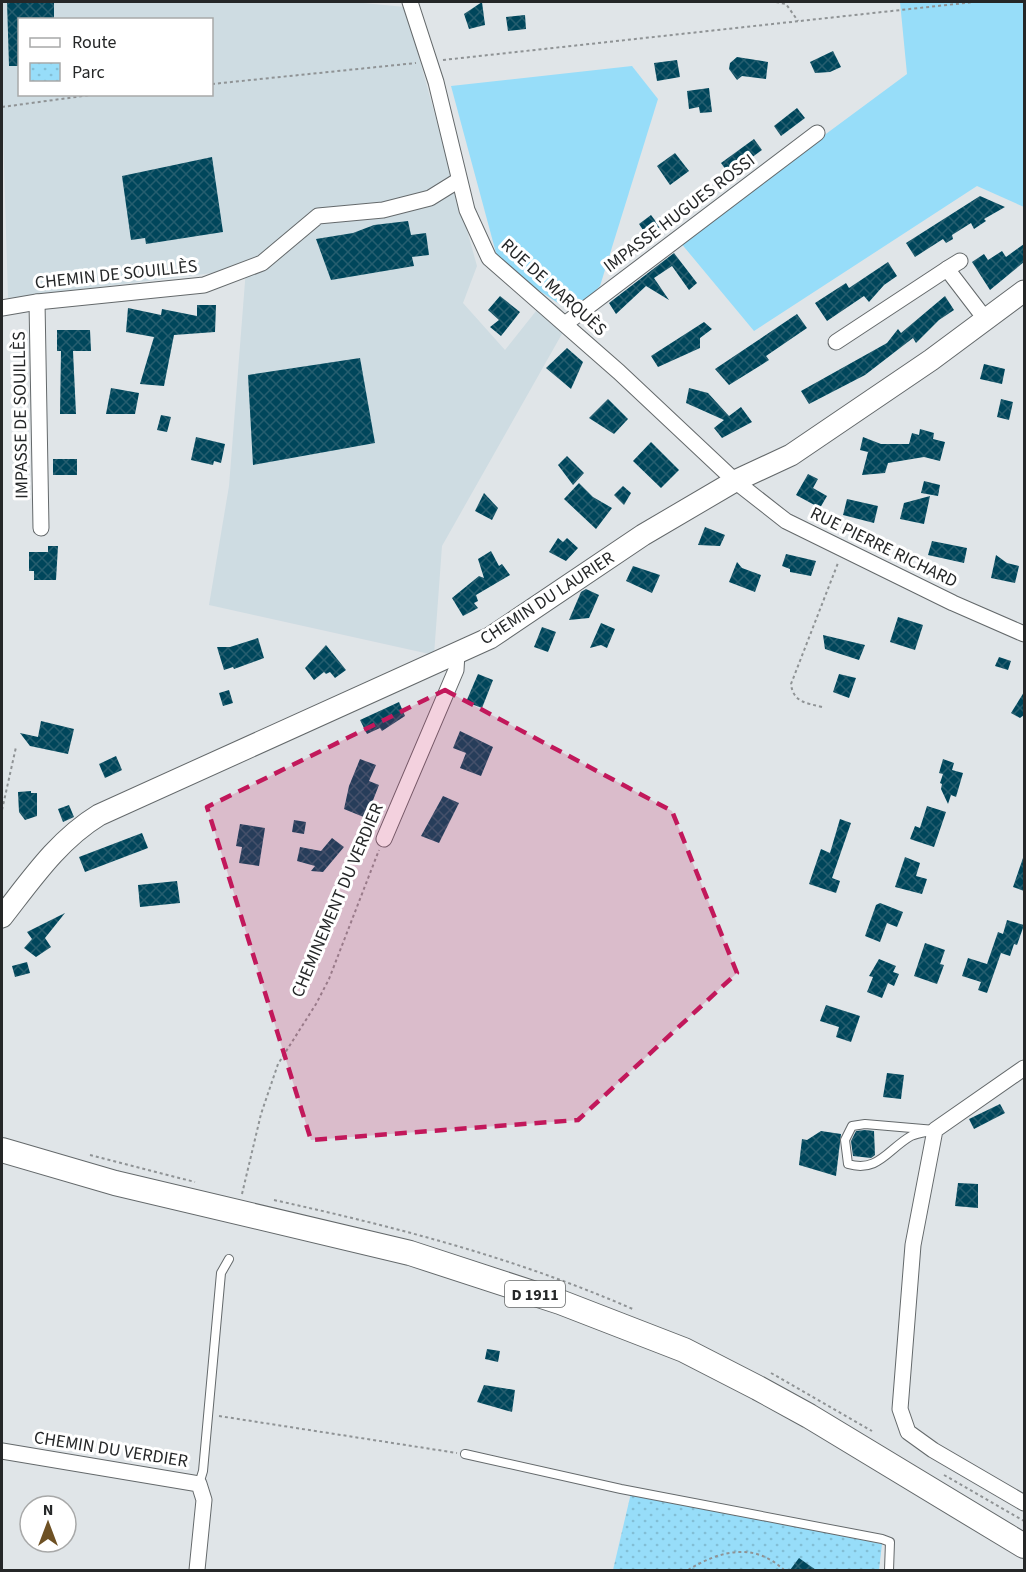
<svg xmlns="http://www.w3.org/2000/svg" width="1026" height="1572" viewBox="0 0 1026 1572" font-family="'Source Sans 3',sans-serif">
<defs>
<pattern id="park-dots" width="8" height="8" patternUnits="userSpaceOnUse" patternTransform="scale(1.5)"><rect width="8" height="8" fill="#97ddf9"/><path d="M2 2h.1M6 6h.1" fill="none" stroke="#82bed5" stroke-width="1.8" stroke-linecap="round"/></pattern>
<pattern id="building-cross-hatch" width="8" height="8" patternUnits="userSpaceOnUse" patternTransform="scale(1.5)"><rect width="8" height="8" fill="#00465b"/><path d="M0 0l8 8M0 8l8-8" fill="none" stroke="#265e6f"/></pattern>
</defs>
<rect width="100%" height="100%" fill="#e0e5e8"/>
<path fill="#cedce2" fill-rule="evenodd" d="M2 2H353L405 7 477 266 463 303 505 350 536 311 563 332 442 546 434 655 209 605 229 486 246 269 8 298 2 99ZM20 20H212V94H20Z"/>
<g fill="#97ddf9">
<polygon points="900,2 1024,2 1024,207 977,186 754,331 680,242 907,74"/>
<polygon points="632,66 658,99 600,286 573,313 499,264 451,86"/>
</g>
<polygon fill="url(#park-dots)" points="631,1493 882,1544 879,1570 613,1570"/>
<g fill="url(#building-cross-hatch)">
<polygon points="7,2 54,2 54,20 20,20 20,66 9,66"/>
<polygon points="482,2 485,25 469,29 464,14"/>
<polygon points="525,15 526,29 508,31 506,17"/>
<polygon points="833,51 841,67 830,72 815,73 810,62"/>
<polygon points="737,57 768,62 766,79 742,76 737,80 729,69 730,63"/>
<polygon points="677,60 680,77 657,81 654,63"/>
<polygon points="709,88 712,112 700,113 699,107 689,109 687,91"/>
<polygon points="797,108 805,118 781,136 774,126"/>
<polygon points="754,139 762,150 729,174 721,163"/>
<polygon points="675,153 689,171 670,185 657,166"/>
<polygon points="212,157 223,232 146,244 145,238 131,240 122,176"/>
<polygon points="980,196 1005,207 984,219 986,221 974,229 971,223 952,235 953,239 946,243 943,239 915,257 906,243"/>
<polygon points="651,215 660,227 647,236 639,224"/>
<polygon points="408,221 411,235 426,233 429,255 412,257 414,266 331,280 316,239 353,233 374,225"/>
<polygon points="1024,244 1024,262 990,290 972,262 984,254 988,260 1002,251 1006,257"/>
<polygon points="674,253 697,283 689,290 672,266 654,278 669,300 646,286 616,314 609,303"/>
<polygon points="888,262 897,276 884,285 869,302 864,296 827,321 815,303 846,283 849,288"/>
<polygon points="500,296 520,312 501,336 490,327 499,320 488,310"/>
<polygon points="945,296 954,310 939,320 916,343 913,338 865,375 809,404 801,391 887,343 898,329 901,333"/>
<polygon points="197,305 216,305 215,332 174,335 164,386 140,384 154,337 126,332 128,308 161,315 162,309 197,316"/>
<polygon points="797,314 807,328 766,356 769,360 729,385 715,369"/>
<polygon points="704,322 712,329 700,338 700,348 658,367 651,356"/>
<polygon points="57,330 90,330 91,351 73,351 76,414 60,414 61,351 57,351"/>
<polygon points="567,348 583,362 571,389 546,368"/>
<polygon points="360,358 375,443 253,465 248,375"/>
<polygon points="984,364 1005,369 1002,384 980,379"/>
<polygon points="111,388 139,393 135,414 106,414"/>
<polygon points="689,388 708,393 729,416 741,407 752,422 722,438 714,428 724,420 686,403"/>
<polygon points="608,399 628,419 614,434 589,418"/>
<polygon points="1001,399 1013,402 1009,420 997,417"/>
<polygon points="161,415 171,417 167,432 157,430"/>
<polygon points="920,429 934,433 933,439 945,442 940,461 924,457 888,463 885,473 862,475 868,452 860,450 863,437 881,444 909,444 912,433 919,435"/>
<polygon points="196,437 225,444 221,463 214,461 213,465 191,460"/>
<polygon points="651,442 679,470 661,488 633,461"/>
<polygon points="567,456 584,473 573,485 558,465"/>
<rect x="53" y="459" width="24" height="16"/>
<polygon points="808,474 818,479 813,488 827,496 820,508 796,495"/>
<polygon points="924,481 940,485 938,496 921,493"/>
<polygon points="579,483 593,497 612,508 596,529 564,499"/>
<polygon points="623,486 631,493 624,505 614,495"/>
<polygon points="484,493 498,508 492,520 475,511"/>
<polygon points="930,496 924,524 900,519 904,503"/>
<polygon points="847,499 878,506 874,523 843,515"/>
<polygon points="705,527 725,535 720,546 698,545"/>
<polygon points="558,538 563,542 567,538 578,548 566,561 549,552"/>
<polygon points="932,541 967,548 964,563 928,555"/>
<polygon points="48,546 58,546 56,580 34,580 34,571 29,571 29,552 48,552"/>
<polygon points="491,551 499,566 502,564 510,575 476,595 478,601 474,603 478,608 463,616 452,598 479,576 484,578 478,559"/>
<polygon points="786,554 816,561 811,576 790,572 790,569 782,566"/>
<polygon points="996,555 1007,563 1019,566 1015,583 991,578"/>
<polygon points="737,562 742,568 761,575 755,592 729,582"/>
<polygon points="633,566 660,575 652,593 626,581"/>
<polygon points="586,589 599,595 589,618 569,620 581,592"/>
<polygon points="898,617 923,625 915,650 890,642"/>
<polygon points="601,623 615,629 607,648 601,645 590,648"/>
<polygon points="542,627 556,632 548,652 534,647"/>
<polygon points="823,635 865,645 859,660 825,649"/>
<polygon points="258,638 264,658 234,669 233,667 224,670 217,647 230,647"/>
<polygon points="326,645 346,670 335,678 330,672 326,674 324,672 314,680 305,668"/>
<polygon points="999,657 1011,661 1008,670 995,666"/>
<polygon points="478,674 493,680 482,708 466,702"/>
<polygon points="839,674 856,678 849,698 833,692"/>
<polygon points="229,690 233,703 223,706 219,693"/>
<polygon points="1024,692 1024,715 1020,718 1011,713"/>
<polygon points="399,702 405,716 382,731 380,728 367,734 360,720"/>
<polygon points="41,721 74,729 68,754 30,746 20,733 38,737"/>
<polygon points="460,731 493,747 481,776 460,768 466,753 453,748"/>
<polygon points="116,756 122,770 105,778 99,764"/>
<polygon points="360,759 376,765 369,781 379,785 366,818 344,809 349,786"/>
<polygon points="943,759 954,763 952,770 963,773 956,797 951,795 948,804 941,789 942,784 940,783 943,774 939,773"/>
<polygon points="31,791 31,793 37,793 37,816 25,820 19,812 18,792"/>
<polygon points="443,796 459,803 439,843 421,836"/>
<polygon points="69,805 74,817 63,822 58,809"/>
<polygon points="927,806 946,812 934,847 910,839 915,826 920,828"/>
<polygon points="840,819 851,823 832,878 840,881 836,893 809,884 821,849 830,853"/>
<polygon points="294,820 306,822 304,834 292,832"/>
<polygon points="240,824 265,828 259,866 239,863 242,847 236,846"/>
<polygon points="142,833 148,848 85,872 79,857"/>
<polygon points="332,838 344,847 323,872 311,871 315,866 297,861 300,847 321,851"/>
<polygon points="905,857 920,863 916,876 927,879 922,894 895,887"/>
<polygon points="1023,858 1024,858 1024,891 1013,887"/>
<polygon points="177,881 180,903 140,907 138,885"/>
<polygon points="880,903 903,912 897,927 887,923 880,942 865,936 876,905"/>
<polygon points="65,913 45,938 51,947 36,957 24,948 32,939 27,932"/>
<polygon points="1007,920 1024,925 1017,945 1014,944 1010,956 1001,953 987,993 978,990 981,982 962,976 968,958 987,964 998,932 1003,934"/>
<polygon points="925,943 945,950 940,964 944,965 937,984 914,976"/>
<polygon points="879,959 896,966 893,972 899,974 894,986 888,983 882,998 867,992 873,977 869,976"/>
<polygon points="27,962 30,973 15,977 12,966"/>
<polygon points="826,1005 860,1016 851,1042 836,1037 839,1027 820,1021"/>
<polygon points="887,1073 904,1075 901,1099 883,1097"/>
<polygon points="1000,1104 1005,1113 974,1129 969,1119"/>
<polygon points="865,1130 874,1131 875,1155 871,1158 853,1156 851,1141 856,1131"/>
<polygon points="821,1131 841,1134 836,1176 799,1165 802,1139 807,1140"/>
<polygon points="958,1183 978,1184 978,1208 955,1206"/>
<polygon points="487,1349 500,1351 498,1362 485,1359"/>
<polygon points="484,1385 515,1390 512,1412 477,1402"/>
<polygon points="799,1558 816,1570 790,1570"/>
</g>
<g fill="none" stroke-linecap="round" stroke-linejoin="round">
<g stroke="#64696b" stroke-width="10">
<g id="lane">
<path d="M865 1124 935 1130C927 1132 918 1133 911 1136 888 1149 878 1173 848 1164L845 1140 852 1126Z"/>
<polyline points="465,1454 621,1489 882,1539 890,1542 889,1570"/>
<polyline points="199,1484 203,1471 221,1273 229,1259"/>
</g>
</g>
<g stroke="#64696b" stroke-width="17">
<g id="street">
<polyline points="410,2 436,82 467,210 489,258 619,372 735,481 786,521 953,603 1024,634"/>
<polyline points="947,269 960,261"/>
<polyline points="37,302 41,528"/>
<polyline points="2,308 37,302 204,285 262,263 318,216 383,210 430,198 459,180"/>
<polyline points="565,324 817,133"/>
<polyline points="836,342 947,269 986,320"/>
<polyline points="384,839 456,670 457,653"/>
<polyline points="1024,1068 935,1130 913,1245 900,1409 908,1432 933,1450 1024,1503"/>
<polyline points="2,1451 199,1484 204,1500 197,1570"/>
</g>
</g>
<g stroke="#64696b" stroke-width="23">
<path id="secondary" d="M2 917C31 880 58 840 99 815L490 638 643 535 735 481 791 455 931 360 1024 291"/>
</g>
<g stroke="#64696b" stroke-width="26">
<polyline id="primary" points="2,1150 115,1183 410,1253 560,1302 684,1350 758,1388 809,1416 1024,1546"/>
</g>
<g stroke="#8f9395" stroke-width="2" stroke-dasharray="3 3" stroke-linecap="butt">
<polyline points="776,2 786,4 798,21"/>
<polyline points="443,60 974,2"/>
<polyline points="212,84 416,63"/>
<polyline points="2,107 98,94"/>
<path d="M822 707C806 703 793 702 791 684L838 563"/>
<polyline points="2,810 16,747"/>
<polyline points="90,1155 195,1182"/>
<polyline points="242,1194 261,1114 278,1064 316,1004 329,979 379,850"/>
<path d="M274 1200C400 1228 516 1258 635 1310"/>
<polyline points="771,1373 872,1431"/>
<polyline points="219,1416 457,1453"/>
<polyline points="944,1475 1024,1521"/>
<path d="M688 1570C721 1550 754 1542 784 1570"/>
</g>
<use href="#lane" stroke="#fff" stroke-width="8"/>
<use href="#street" stroke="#fff" stroke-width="15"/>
<use href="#secondary" stroke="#fff" stroke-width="21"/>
<use href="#primary" stroke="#fff" stroke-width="24"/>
</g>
<path fill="#c2185b" fill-opacity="0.2" stroke="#c2185b" stroke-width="4.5" stroke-dasharray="12 8" stroke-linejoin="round" d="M445 690 672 811 737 973 578 1120 311 1140 207 807Z"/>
<g text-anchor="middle" stroke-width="6" stroke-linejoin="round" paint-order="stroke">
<rect fill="#fff" stroke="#666868" stroke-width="1.5" x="505" y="1281" width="60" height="26" rx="4.5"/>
<g font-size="16" font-weight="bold" fill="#252728">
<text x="535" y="1300">D 1911</text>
</g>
<g font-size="18" fill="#252728" stroke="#fff">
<text transform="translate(679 213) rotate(-37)" y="6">IMPASSE HUGUES ROSSI</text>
<text transform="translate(116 274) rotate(-6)" y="6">CHEMIN DE SOUILLÈS</text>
<text transform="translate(554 287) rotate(42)" y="6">RUE DE MARQUÈS</text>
<text transform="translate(20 415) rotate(-91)" y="6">IMPASSE DE SOUILLÈS</text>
<text transform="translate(884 547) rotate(26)" y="6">RUE PIERRE RICHARD</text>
<text transform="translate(547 598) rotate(-33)" y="6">CHEMIN DU LAURIER</text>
<text transform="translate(337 900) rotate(-67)" y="6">CHEMINEMENT DU VERDIER</text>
<text transform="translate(111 1449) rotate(9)" y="6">CHEMIN DU VERDIER</text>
</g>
</g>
<rect width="1026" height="1572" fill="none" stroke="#252728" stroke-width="6"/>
<rect x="18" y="18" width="195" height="78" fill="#ffffff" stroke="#a8a9a9" stroke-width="1.5"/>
<rect x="30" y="38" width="30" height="9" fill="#ffffff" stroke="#a8a9a9" stroke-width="1.5"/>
<text x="72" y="48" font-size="18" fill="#252728">Route</text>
<rect x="30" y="63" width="30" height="18" fill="url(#park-dots)" stroke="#a8a9a9" stroke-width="1.5"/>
<text x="72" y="78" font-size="18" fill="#252728">Parc</text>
<g transform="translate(48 1524)"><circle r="28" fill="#ffffff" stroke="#a8a9a9" stroke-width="1.5"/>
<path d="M0-4.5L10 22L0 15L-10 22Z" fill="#6e5124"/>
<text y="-9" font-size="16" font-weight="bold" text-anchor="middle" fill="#252728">N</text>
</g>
</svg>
